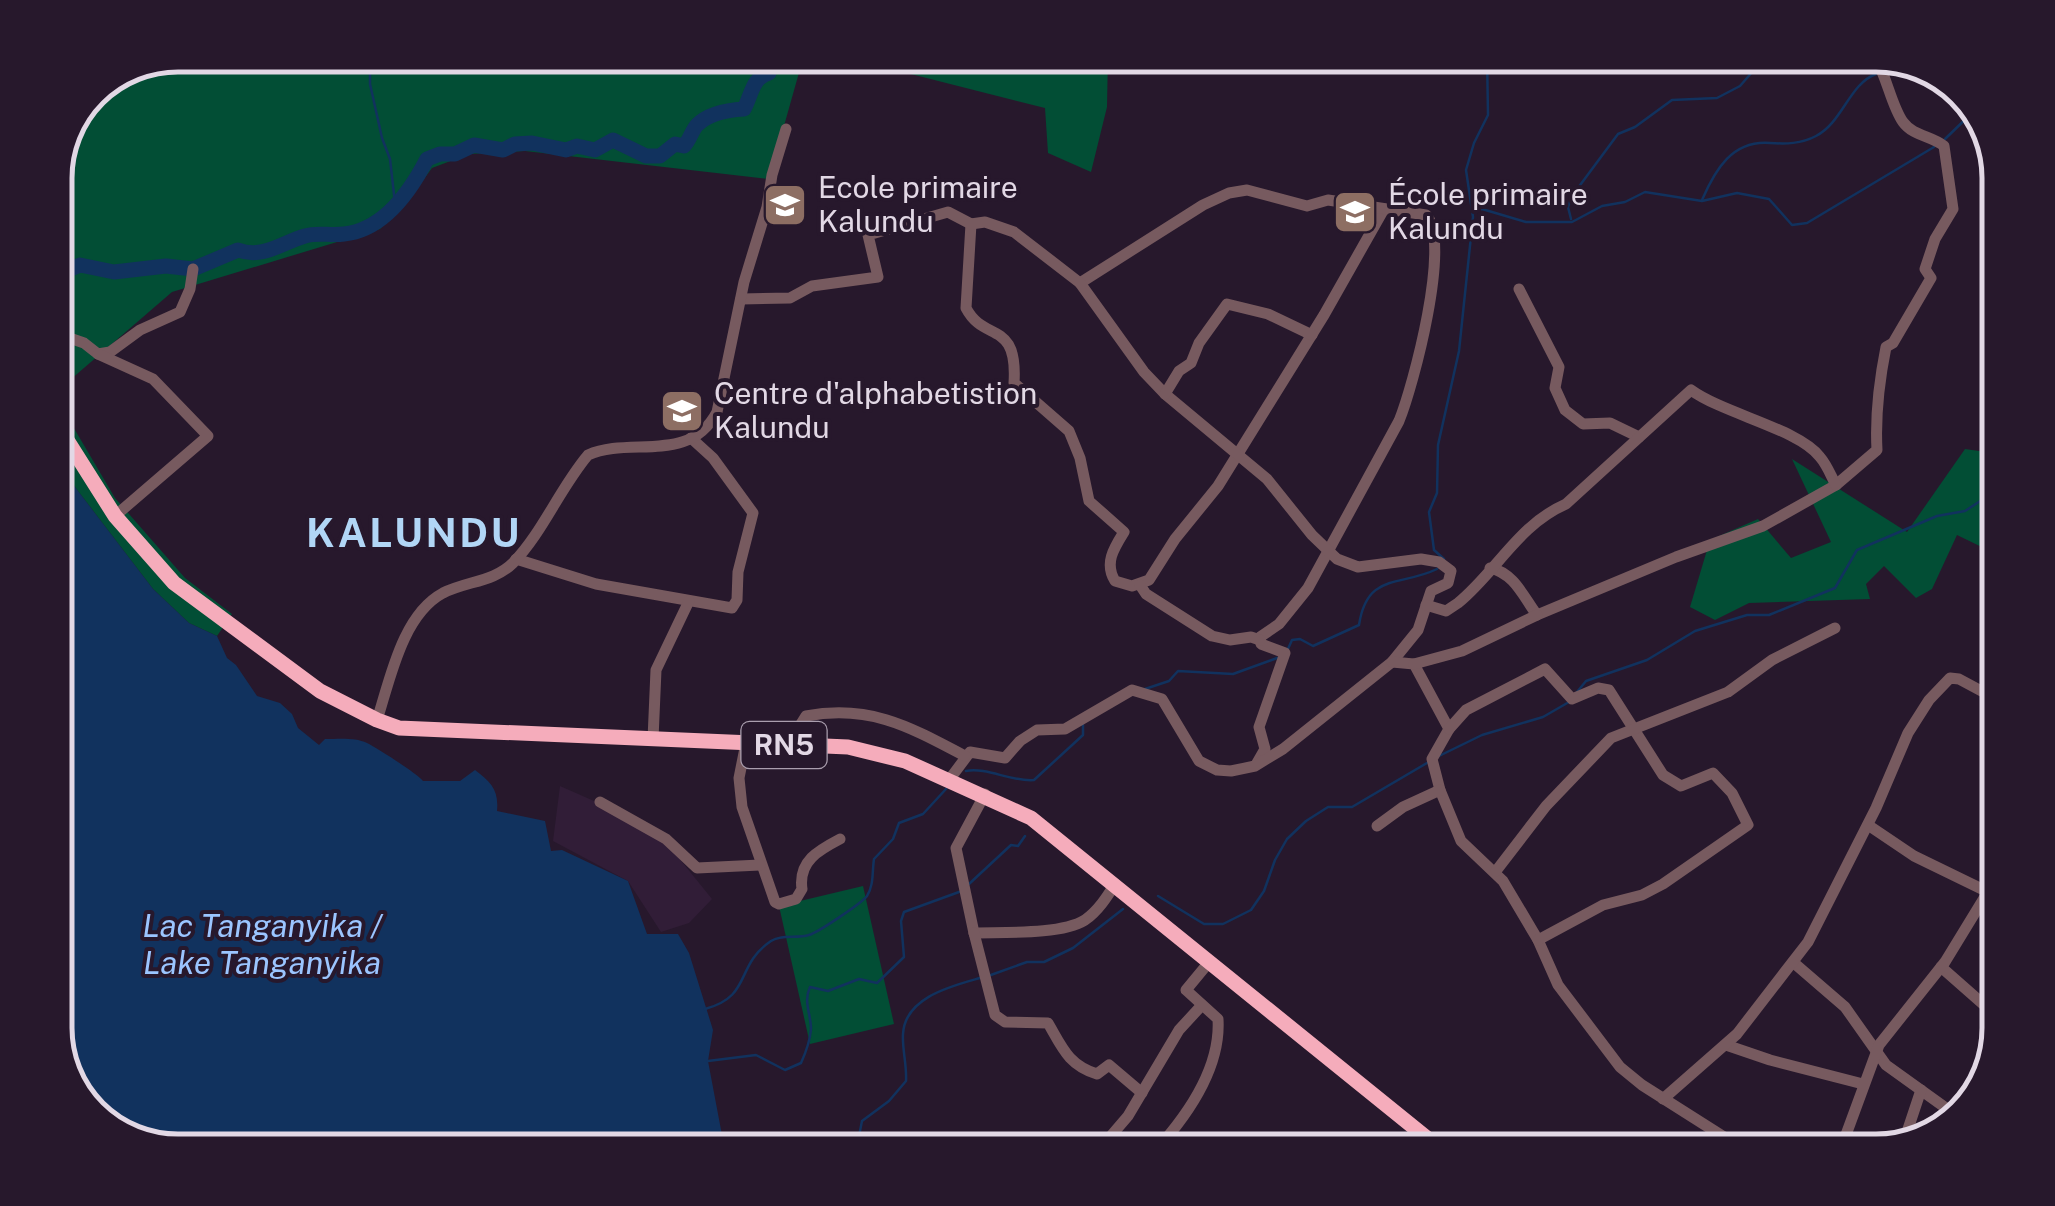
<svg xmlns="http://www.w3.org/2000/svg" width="2055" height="1206" viewBox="0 0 2055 1206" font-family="'Public Sans',sans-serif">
<rect width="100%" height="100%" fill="#27182c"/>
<polygon fill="#311d37" points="560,786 619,812 665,841 712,899 689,923 661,932 628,881 553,841"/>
<g fill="#024e35">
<polygon points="179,55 804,55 769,179 525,151 469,154 432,168 410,198 380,229 172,292 55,393 55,171 92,91"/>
<polygon points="836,55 1108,55 1107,107 1091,172 1048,153 1045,108"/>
<polygon points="55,396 115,498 185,578 232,614 217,636 189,623 153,589 55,461"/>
<polygon points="1965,449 2000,454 2000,546 1992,552 1957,535 1932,589 1916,598 1884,566 1866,584 1870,599 1749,603 1715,620 1690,607 1710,540 1758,519 1791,558 1831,542 1792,459 1907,532"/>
<polygon points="863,886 894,1024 810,1044 779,906"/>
</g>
<path fill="#11325e" d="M55 461 153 589 189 623 217 636 227 658 236 665 257 696 280 703 292 714 298 728 319 745 325 739C338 739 355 737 367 743 377 748 418 774 423 781H460L475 770C491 782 499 790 497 811L545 821 551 851 562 850 628 881 647 934H678L689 953 713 1030 708 1061 725 1151H179L117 1135 76 1096 55 1035Z"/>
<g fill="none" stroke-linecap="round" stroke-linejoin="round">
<g stroke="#11325e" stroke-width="2.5">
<polyline points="366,55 370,61 370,84 382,138 390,159 395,203"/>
<polyline points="1888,71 1896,60"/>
<polyline points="1945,139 1976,109"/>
<path d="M1702 200C1715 170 1732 140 1770 143 1786 144 1801 144 1816 136 1843 122 1849 84 1876 74"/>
<polyline points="1474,213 1482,209 1526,222 1572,222 1602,206 1625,202 1645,192 1702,201 1737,193 1769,199 1792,225 1807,223 1934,147"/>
<polyline points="1571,219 1568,207 1572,196 1618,134 1635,127 1672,100 1717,98 1740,86 1767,55"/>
<polyline points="1444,559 1434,550 1429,512 1437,493 1438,445 1459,351 1473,217 1466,170 1474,143 1488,115 1487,55"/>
<path d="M1287 651 1292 640 1300 639 1313 646 1359 625C1367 572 1400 587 1437 569"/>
<polyline points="1145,689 1169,681 1178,671 1233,674 1277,658"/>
<polyline points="1577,692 1586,681 1647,660 1695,631 1747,615 1769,615 1835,588 1857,550 1937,516 1965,511 2000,488"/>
<polyline points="1439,756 1482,735 1543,717 1569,702"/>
<path d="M966 771C987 767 1011 782 1034 780L1083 735V725"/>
<polyline points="969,884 1011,845 1018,846 1025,836"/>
<polyline points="1158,896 1204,924 1223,924 1251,910 1264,891 1275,860 1287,839 1306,821 1328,807 1352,807 1427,763"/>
<polyline points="988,976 1027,962 1044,962 1073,948 1123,909"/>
<path d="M705 1009C753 996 734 966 771 941 782 934 797 939 809 935 817 933 862 903 867 896 874 885 872 872 874 859L893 839 899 823 923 814 946 789"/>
<path d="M708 1061 756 1055 785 1070 801 1063C806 1052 810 1041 811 1029 811 1014 803 1002 810 987L828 991 859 979 877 983 904 957 901 921 904 912 959 892"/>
<path d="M856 1151 862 1121 889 1101 906 1081C907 1065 902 1049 903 1034 905 997 952 986 980 978"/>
</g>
<path stroke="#11325e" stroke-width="15" d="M55 276 80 265 114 272 166 266 193 269 238 250C263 259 281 243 305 236 318 232 330 236 344 234 383 230 410 192 427 159L440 154H455L474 145 503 150 515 144 532 143 566 150 577 146 595 150 613 140 646 156H660L675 144 684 146C690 140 692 130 697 125 709 113 727 110 744 109 752 94 752 78 769 73L775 55"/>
<g stroke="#775a5f" stroke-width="11">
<path d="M971 224 966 308C984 343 1018 319 1014 383L1069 431 1080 458 1089 501 1124 532C1114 548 1104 563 1115 581L1132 586 1149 580 1175 539 1218 486 1324 315 1384 209"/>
<path d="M1080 283 1203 205 1229 193 1247 190 1307 206 1328 200 1426 215C1452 241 1413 387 1399 421L1308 588 1279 624 1260 637 1261 644 1285 653 1259 727 1265 749 1257 763"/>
<polyline points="1519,289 1559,367 1555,388 1565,410 1583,424 1610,423 1639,437"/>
<polyline points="741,299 790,298 812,286 878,277 868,235 948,212 971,224 985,222 1014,232 1080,283 1144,372 1165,394 1267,479 1312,535 1337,559 1358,567 1421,559 1439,562 1451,571 1448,583 1431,591 1418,630 1392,662 1283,749 1255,766 1231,771 1217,770 1199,761 1162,699 1132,690 1065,729 1037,730 1020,741 1005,758 970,752 949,780"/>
<polyline points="55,333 84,343 98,354 110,352 140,330 180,312 190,289 193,269"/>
<polyline points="98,354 153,379 208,436 115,516"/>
<polyline points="1165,394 1179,371 1191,363 1199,343 1227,304 1268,314 1312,335"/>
<polyline points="516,559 596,584 732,608 737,600 738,572 753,513 713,458 691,438"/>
<path d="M1490 568C1514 573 1523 596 1537 615L1676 557 1763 526 1836 485 1877 450C1875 414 1879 382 1886 347L1893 343 1931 278 1925 269 1935 239 1953 209 1944 146C1932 136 1913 136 1903 122 1891 105 1887 76 1874 55"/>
<polyline points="1140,585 1146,594 1212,636 1230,640 1251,637 1260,640"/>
<path d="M1426 605 1446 611 1458 603C1497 571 1518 525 1566 504L1691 390C1724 414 1799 429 1820 457 1827 465 1831 476 1836 485"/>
<polyline points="1392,662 1414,664 1449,729 1432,759 1440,790 1461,841 1503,881 1538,940 1558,985 1620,1067 1642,1085 1746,1151"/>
<polyline points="1414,664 1462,651 1537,615"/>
<path d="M377 720C390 680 402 615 443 593 467 581 494 582 513 563 543 532 560 488 588 455 630 436 689 465 717 412L744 282 767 207 772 175 786 129"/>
<polyline points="1449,729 1466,710 1545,669 1572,699 1598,688 1609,690 1663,775 1681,786 1713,773 1732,793 1748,825 1663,884 1642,895 1603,905 1538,940"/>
<polyline points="653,739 656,670 689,601"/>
<path d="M746 743 739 778 742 807 775 902 779 904 796 899 802 889C798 861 819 850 840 839"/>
<path d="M802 747 801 724 806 716C870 704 910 727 965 756"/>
<path d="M985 794 956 848 974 933C1003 932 1061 935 1085 920 1098 911 1107 897 1115 884"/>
<polyline points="600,802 666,839 697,868 760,865"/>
<polyline points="1868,825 1914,856 1988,892"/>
<polyline points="1377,826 1403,807 1440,790"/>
<polyline points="1496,871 1546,806 1611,738 1728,692 1772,660 1835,628"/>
<path d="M974 933 995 1015 1005 1022 1048 1023C1062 1047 1068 1065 1097 1074L1109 1065 1142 1093"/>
<polyline points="1794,963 1845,1007 1886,1065 1957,1116"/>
<polyline points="1941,967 2000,1019"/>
<polyline points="1726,1045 1770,1060 1863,1084"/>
<polyline points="1663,1099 1737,1034 1808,942 1876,808 1908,733 1929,700 1950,678 1959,679 2000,701"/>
<polyline points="1903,1144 1921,1090"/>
<polyline points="1098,1151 1128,1116 1179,1030 1202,1005"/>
<path d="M1155 1151C1187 1116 1221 1068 1218 1019L1186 990 1210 961"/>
<polyline points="1840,1151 1879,1045 1945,962 2000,872"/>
</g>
<polyline stroke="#f5acbb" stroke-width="15" points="55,421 115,516 174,583 320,691 377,720 399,728 848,747 905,761 1031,818 1443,1151"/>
</g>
<defs>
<g id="school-square" transform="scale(2.25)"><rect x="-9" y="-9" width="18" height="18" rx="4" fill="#8d6e63" stroke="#27182c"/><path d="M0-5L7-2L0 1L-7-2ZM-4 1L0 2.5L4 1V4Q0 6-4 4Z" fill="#fff"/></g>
</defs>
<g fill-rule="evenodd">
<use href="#school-square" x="785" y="205"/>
<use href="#school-square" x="1355" y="212"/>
<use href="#school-square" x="682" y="411"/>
</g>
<g text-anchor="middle" stroke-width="8" stroke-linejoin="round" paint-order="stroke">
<rect fill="#27182c" stroke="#aa9eae" stroke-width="2.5" x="741.5" y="722" width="85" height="46" rx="8"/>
<g font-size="28" font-weight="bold" fill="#e2d8e5">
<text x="784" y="755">RN5</text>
</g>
<g font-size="30" fill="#e2d8e5" stroke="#27182c" text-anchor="start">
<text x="818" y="198">Ecole primaire<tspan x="818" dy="34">Kalundu</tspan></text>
<text x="1388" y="205">École primaire<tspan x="1388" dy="34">Kalundu</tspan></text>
<text x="714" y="404">Centre d'alphabetistion<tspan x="714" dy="34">Kalundu</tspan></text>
</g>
<g font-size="32" font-style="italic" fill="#9bc5ff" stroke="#27182c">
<text x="262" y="937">Lac Tanganyika /<tspan x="262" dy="37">Lake Tanganyika</tspan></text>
</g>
<g font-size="40" font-weight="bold" letter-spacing="2.5" fill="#b1d6f6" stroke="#27182c">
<text x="414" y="547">KALUNDU</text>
</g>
</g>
<path d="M0 0H2055V1206H0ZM178 72H1876A106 106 0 0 1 1982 178V1028A106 106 0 0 1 1876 1134H178A106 106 0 0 1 72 1028V178A106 106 0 0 1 178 72Z" fill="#27182c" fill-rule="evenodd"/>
<path fill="none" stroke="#e2d8e5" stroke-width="5" d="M178 72H1876A106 106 0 0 1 1982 178V1028A106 106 0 0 1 1876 1134H178A106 106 0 0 1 72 1028V178A106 106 0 0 1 178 72Z"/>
</svg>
